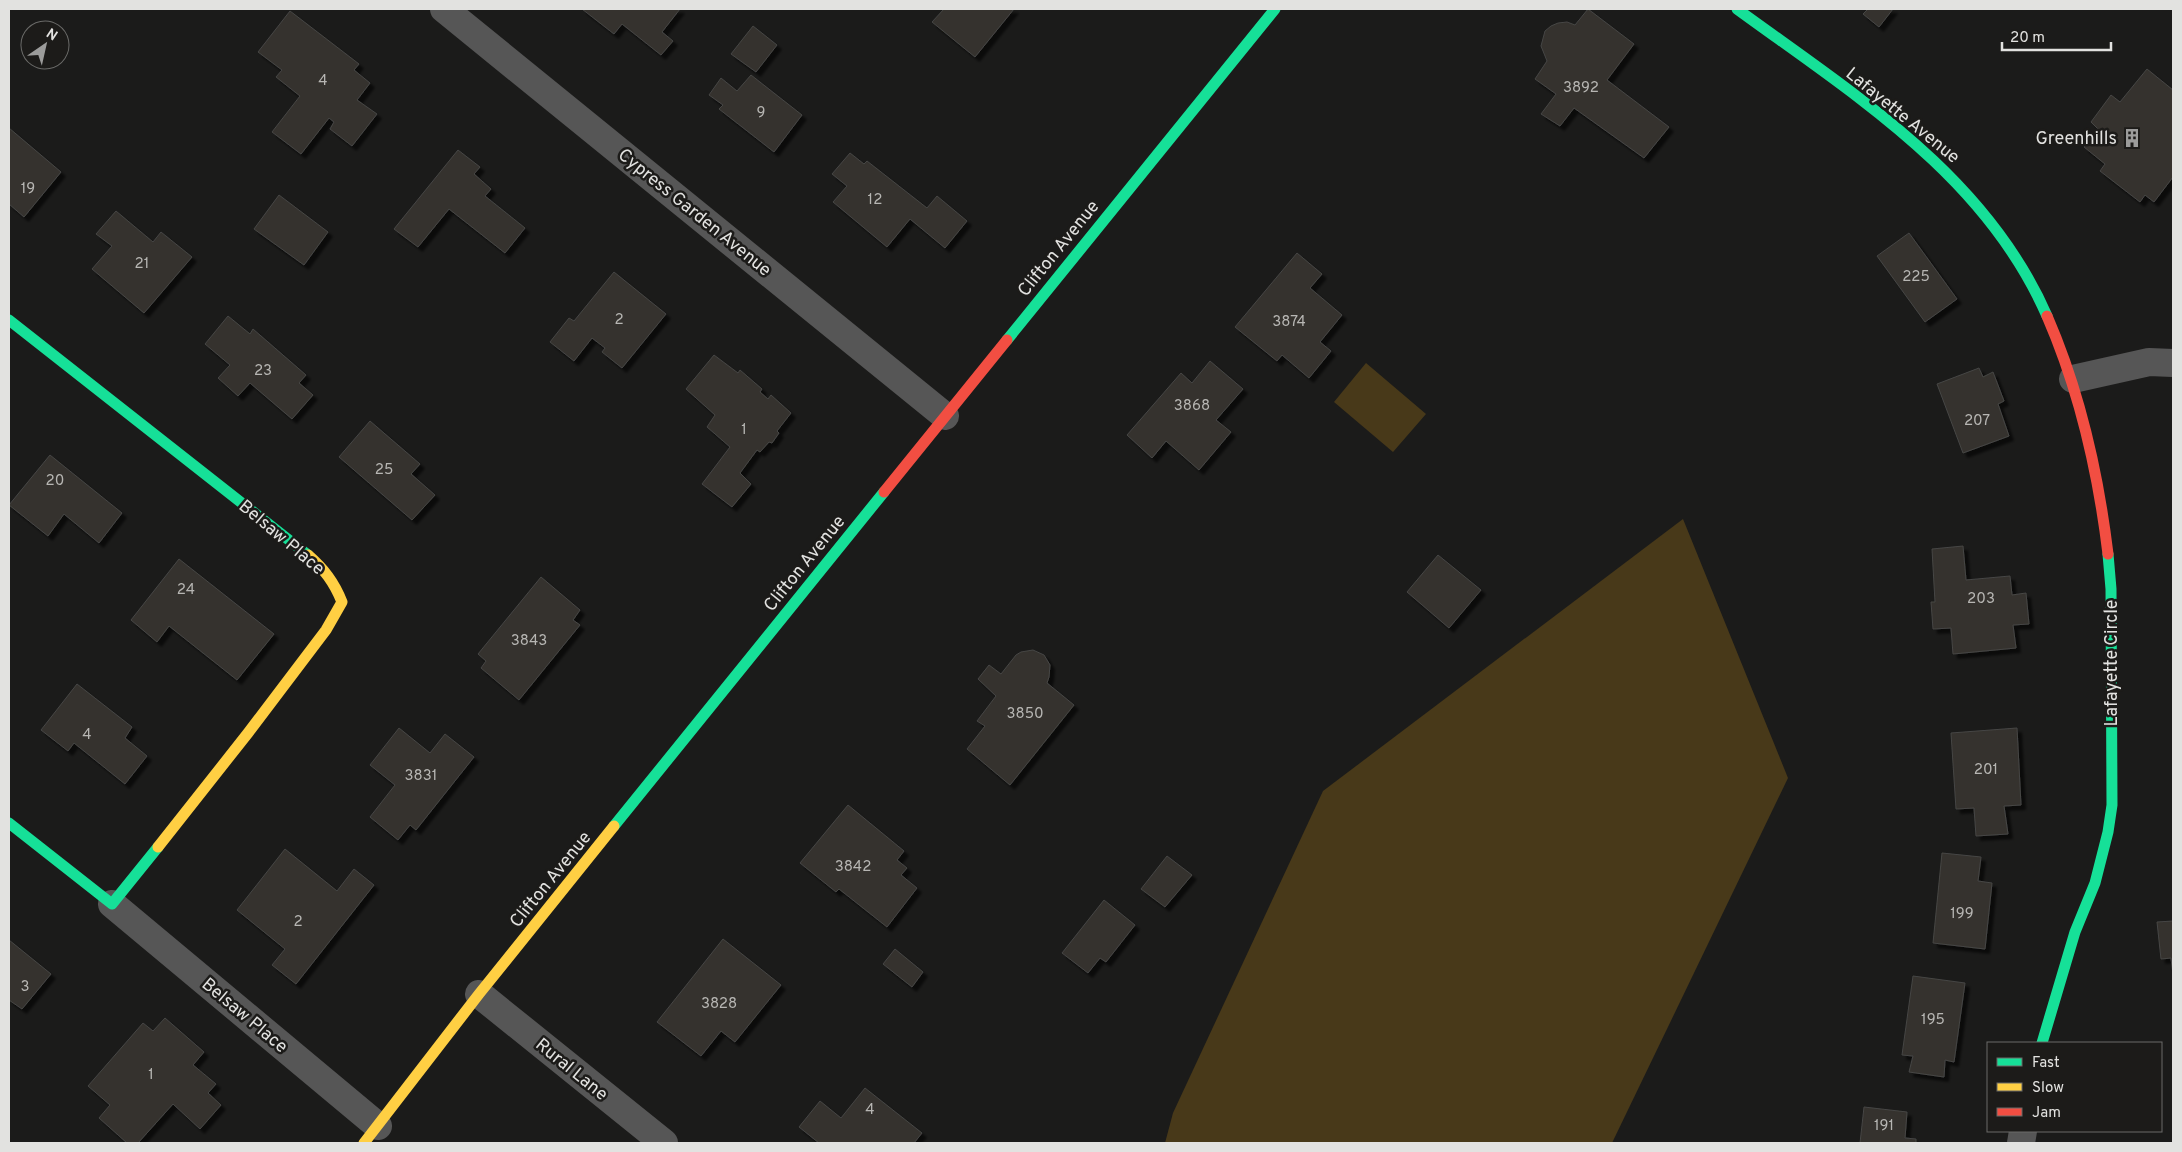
<svg xmlns="http://www.w3.org/2000/svg" width="2182" height="1152" viewBox="0 0 2182 1152" font-family="Overpass,sans-serif">
<defs>
<filter id="shadow"><feDropShadow dx="4.5" dy="4.5" stdDeviation="1" flood-color="#0009"/></filter>
</defs>
<rect width="100%" height="100%" fill="#1b1b1a"/>
<g fill="#483919">
<polygon points="1366,363 1426,414 1393,452 1334,402"/>
<polygon points="1683,519 1788,778 1612,1143 1165,1143 1173,1113 1323,791"/>
</g>
<g fill="#35322d" stroke="#464645" filter="url(#shadow)">
<polygon points="582,9 680,9 662,32 673,41 661,55 622,24 614,34"/>
<polygon points="944,9 1014,9 975,57 932,22"/>
<polygon points="1588,9 1634,44 1607,80 1669,127 1644,158 1574,108 1560,126 1541,114 1556,94 1535,79 1547,61 1541,46 1545,31 1551,26 1558,23 1567,22 1575,25"/>
<polygon points="1868,9 1893,9 1879,27 1863,14"/>
<polygon points="290,11 359,64 354,70 370,83 357,100 377,114 352,146 330,129 334,122 329,118 301,154 272,132 300,96 276,77 282,70 258,52"/>
<polygon points="753,26 777,45 756,72 731,54"/>
<polygon points="2147,69 2173,90 2173,177 2154,202 2145,195 2140,202 2100,171 2105,164 2084,147 2098,129 2091,122 2111,95 2120,102"/>
<polygon points="751,75 802,115 774,152 719,109 723,105 709,95 721,78 737,91"/>
<polygon points="9,128 61,172 24,217 9,204"/>
<polygon points="458,150 480,167 474,174 491,189 485,196 525,228 505,253 449,209 418,247 394,229"/>
<polygon points="850,153 864,164 867,161 927,208 937,196 967,221 945,248 910,219 887,247 833,202 847,186 832,174"/>
<polygon points="279,195 328,232 304,265 254,229"/>
<polygon points="116,211 153,242 161,232 192,257 144,313 92,269 112,246 96,234"/>
<polygon points="1909,233 1957,299 1925,322 1877,256"/>
<polygon points="1297,253 1322,274 1310,288 1342,315 1320,342 1331,351 1309,378 1282,355 1277,361 1235,327"/>
<polygon points="614,272 666,314 622,368 602,352 605,348 592,338 574,361 550,342 569,318 574,321"/>
<polygon points="228,316 250,334 253,329 306,375 299,383 313,395 292,419 250,383 238,396 218,378 230,365 205,344"/>
<polygon points="714,355 738,373 740,370 762,389 760,392 768,399 771,395 791,413 777,431 779,433 772,443 769,442 760,452 757,450 740,473 751,484 732,507 702,484 730,447 707,427 715,415 686,389"/>
<polygon points="1210,361 1243,389 1216,420 1231,432 1199,470 1166,441 1152,458 1127,435 1181,373 1192,383"/>
<polygon points="1979,368 1983,377 1993,372 2004,401 1998,404 2009,436 1963,453 1937,384"/>
<polygon points="370,421 420,464 411,474 435,495 412,520 339,457"/>
<polygon points="50,455 122,513 99,543 64,514 48,536 9,505"/>
<polygon points="1963,546 1966,580 2010,576 2012,595 2026,593 2029,624 2013,625 2016,648 1953,654 1951,628 1933,629 1931,602 1935,602 1932,549"/>
<polygon points="1438,555 1481,590 1449,628 1407,592"/>
<polygon points="179,559 274,634 237,680 169,626 157,642 131,620"/>
<polygon points="541,577 580,610 573,620 580,625 519,700 481,668 486,661 478,654"/>
<polygon points="1033,650 1044,655 1050,665 1049,677 1047,683 1074,705 1010,785 967,749 985,726 977,721 996,696 978,679 989,665 1001,674 1016,655 1021,652"/>
<polygon points="77,684 132,727 125,738 147,756 125,784 74,743 68,751 41,730"/>
<polygon points="399,728 430,753 445,734 474,757 416,830 410,825 398,840 370,817 395,785 370,765"/>
<polygon points="2017,728 2021,805 2004,806 2008,834 1976,836 1974,808 1956,809 1951,733"/>
<polygon points="848,805 904,851 897,860 907,868 901,875 917,888 887,927 839,889 836,892 800,863"/>
<polygon points="285,849 337,891 354,869 374,885 296,984 272,965 285,949 237,910"/>
<polygon points="1942,853 1981,857 1978,881 1992,883 1985,949 1933,943"/>
<polygon points="1167,856 1192,875 1165,907 1141,889"/>
<polygon points="1104,900 1135,925 1106,962 1100,958 1088,973 1062,953"/>
<polygon points="2173,921 2173,975 2171,958 2161,959 2157,922"/>
<polygon points="723,939 781,985 735,1042 721,1031 701,1056 657,1022"/>
<polygon points="9,940 51,974 22,1009 9,1000"/>
<polygon points="895,949 923,972 912,987 883,964"/>
<polygon points="1913,976 1965,983 1954,1062 1945,1060 1944,1077 1909,1072 1913,1056 1902,1055"/>
<polygon points="165,1018 204,1052 193,1065 216,1084 208,1093 221,1105 200,1129 173,1104 138,1143 127,1143 99,1118 110,1105 88,1086 143,1023 153,1031"/>
<polygon points="865,1088 922,1133 914,1143 819,1143 799,1127 820,1101 841,1118"/>
<polygon points="1864,1107 1907,1112 1905,1138 1916,1139 1916,1143 1860,1143"/>
</g>
<g fill="none" stroke-linecap="round" stroke-linejoin="round">
<g stroke="#565656" stroke-width="28">
<polyline points="444,9 945,416"/>
<polyline points="2073,379 2149,362 2173,363"/>
<polyline points="112,904 378,1126"/>
<polyline points="479,994 664,1143"/>
<polyline points="2021,1143 2023,1131"/>
</g>
<g stroke="#16e098" stroke-width="11">
<path d="M1737 9C1856 96 1986 176 2047 316"/>
<polyline points="9,320 308,555"/>
<polyline points="1007,340 1275,9"/>
<polyline points="9,823 112,904 158,847"/>
<polyline points="614,826 884,492"/>
<polyline points="2042,1043 2075,932 2095,883 2108,832 2112,805 2111,589 2108,554"/>
</g>
<g stroke="#ffcf43" stroke-width="11">
<path d="M158 847 248 733 326 630 342 602C334 582 324 569 308 555"/>
<polyline points="364,1143 479,994 614,826"/>
</g>
<g stroke="#f24e42" stroke-width="11">
<path d="M2047 316C2080 392 2098 471 2108 554"/>
<polyline points="884,492 1007,340"/>
</g>
</g>
<defs>
<g id="building-bare" transform="scale(1.5)"><path d="M-4-6H4V6H1V3H-1V6H-4ZM-2.5-4.3h1.7v1.8h-1.7ZM.8-4.3h1.7v1.8H.8ZM-2.5-1h1.7V.8h-1.7ZM.8-1h1.7V.8H.8Z" fill="#9c9c9b" stroke="#1c1b19" stroke-width="2.5" paint-order="stroke"/></g>
</defs>
<g fill-rule="evenodd">
<use href="#building-bare" x="2132" y="138"/>
</g>
<g text-anchor="middle" stroke-width="5" stroke-linejoin="round" paint-order="stroke">
<g font-size="15" fill="#b7b6b3">
<text x="323" y="85">4</text>
<text x="1581" y="92">3892</text>
<text x="761" y="117">9</text>
<text x="28" y="193">19</text>
<text x="875" y="204">12</text>
<text x="142" y="268">21</text>
<text x="1916" y="281">225</text>
<text x="619" y="324">2</text>
<text x="1289" y="326">3874</text>
<text x="263" y="375">23</text>
<text x="1192" y="410">3868</text>
<text x="1977" y="425">207</text>
<text x="744" y="434">1</text>
<text x="384" y="474">25</text>
<text x="55" y="485">20</text>
<text x="186" y="594">24</text>
<text x="1981" y="603">203</text>
<text x="529" y="645">3843</text>
<text x="1025" y="718">3850</text>
<text x="87" y="739">4</text>
<text x="1986" y="774">201</text>
<text x="421" y="780">3831</text>
<text x="853" y="871">3842</text>
<text x="1962" y="918">199</text>
<text x="298" y="926">2</text>
<text x="25" y="991">3</text>
<text x="719" y="1008">3828</text>
<text x="1933" y="1024">195</text>
<text x="151" y="1079">1</text>
<text x="870" y="1114">4</text>
<text x="1884" y="1130">191</text>
</g>
<g font-size="18" fill="#e2e2e0" stroke="#1c1b19">
<text transform="translate(1903 115) rotate(39)" y="6">Lafayette Avenue</text>
<text transform="translate(695 212) rotate(39)" y="6">Cypress Garden Avenue</text>
<text transform="translate(1058 248) rotate(-51)" y="6">Clifton Avenue</text>
<text transform="translate(282 537) rotate(40)" y="6">Belsaw Place</text>
<text transform="translate(804 563) rotate(-51)" y="6">Clifton Avenue</text>
<text transform="translate(2111 663) rotate(-90)" y="6">Lafayette Circle</text>
<text transform="translate(550 879) rotate(-51)" y="6">Clifton Avenue</text>
<text transform="translate(245 1015) rotate(40)" y="6">Belsaw Place</text>
<text transform="translate(572 1069) rotate(39)" y="6">Rural Lane</text>
</g>
<g font-size="18" fill="#e2e2e0" stroke="#1c1b19" text-anchor="end">
<text x="2117" y="144">Greenhills</text>
</g>
</g>
<rect width="2182" height="1152" fill="none" stroke="#e2e2e0" stroke-width="20"/>
<rect x="1987" y="1042" width="175" height="90" fill="#1c1b19" stroke="#6b6b69"/>
<rect x="1997" y="1058" width="25" height="8" fill="#16e098" stroke="#6b6b69"/>
<text x="2032" y="1067" font-size="15" fill="#e2e2e0">Fast</text>
<rect x="1997" y="1083" width="25" height="8" fill="#ffcf43" stroke="#6b6b69"/>
<text x="2032" y="1092" font-size="15" fill="#e2e2e0">Slow</text>
<rect x="1997" y="1108" width="25" height="8" fill="#f24e42" stroke="#6b6b69"/>
<text x="2032" y="1117" font-size="15" fill="#e2e2e0">Jam</text>
<g transform="translate(45 45) rotate(34)"><circle r="24" fill="#1c1b19" stroke="#6b6b69"/>
<path d="M0-4L9 19L0 12L-9 19Z" fill="#9c9c9b"/>
<text y="-8" font-size="14" font-weight="bold" text-anchor="middle" fill="#e2e2e0">N</text>
</g>
<path d="M2002 42v8h109v-8" fill="none" stroke="#e2e2e0" stroke-width="2.5"/>
<text x="2010" y="42" font-size="15" fill="#e2e2e0" stroke="#1c1b19" stroke-width="4" paint-order="stroke">20 m</text>
</svg>
